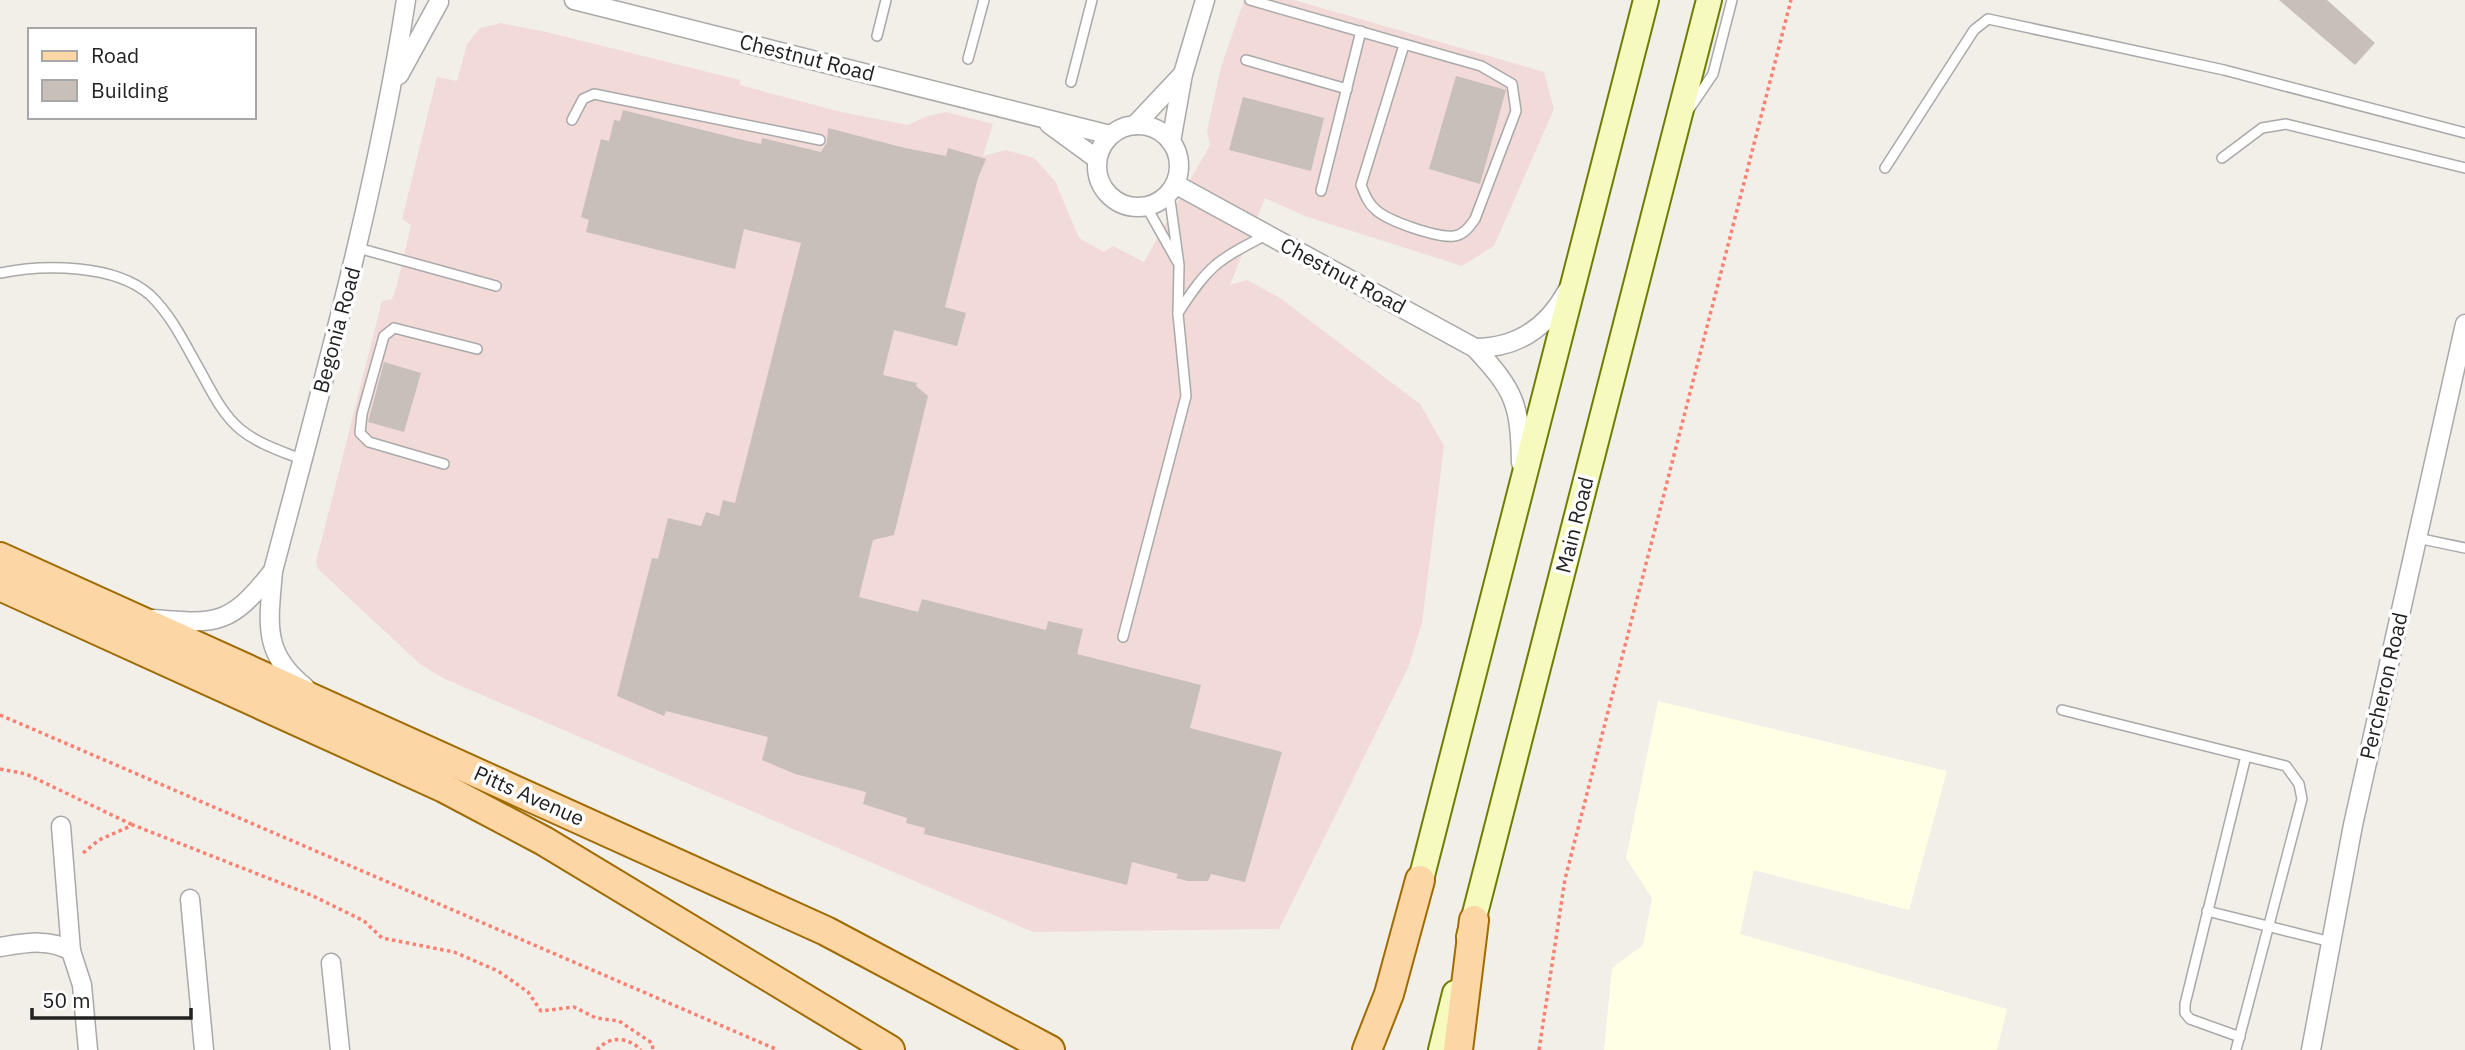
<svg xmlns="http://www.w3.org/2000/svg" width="2465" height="1050" viewBox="0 0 2465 1050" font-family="'IBM Plex Sans',sans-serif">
<rect width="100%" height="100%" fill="#f2efe9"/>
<polygon fill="#f2dad9" points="1244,0 1294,0 1544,72 1554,109 1494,246 1462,266 1305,216 1265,198 1230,285 1247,280 1280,298 1420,404 1444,446 1422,623 1408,668 1279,929 1033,932 445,679 421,665 318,569 316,562 382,301 392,299 397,285 411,225 402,219 437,77 457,81 467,44 480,28 501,23 546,32 740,80 740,85 841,112 908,125 927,116 946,112 993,124 983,156 1006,150 1034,158 1055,181 1079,238 1104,252 1113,246 1144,262 1210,145 1207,131 1221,67"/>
<polygon fill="#ffffe5" points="1658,701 1947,771 1909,910 1754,870 1740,934 2007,1009 1997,1050 1604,1050 1612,968 1643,945 1652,898 1626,858"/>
<g fill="#c7bfb8">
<polygon points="2279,0 2327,0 2375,43 2355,65"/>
<polygon points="1456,76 1506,90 1480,184 1429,169"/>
<polygon points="1243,97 1324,118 1311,171 1229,150"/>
<polygon points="623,110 747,141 761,144 762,138 821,152 827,142 828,128 905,148 946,156 948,148 986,159 978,178 945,307 966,313 957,346 894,330 883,375 917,383 916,386 928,396 894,535 873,540 859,597 918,612 922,599 1046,630 1048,621 1083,629 1077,654 1201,685 1190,728 1282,752 1245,882 1211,874 1208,881 1188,881 1176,878 1178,874 1132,862 1127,885 924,834 925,828 906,823 907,818 863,804 866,792 795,774 762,760 768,737 666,711 664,716 617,696 652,558 658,559 668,518 701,526 706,512 719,516 723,500 735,503 801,243 744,229 735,269 586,232 589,220 581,217 601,139 609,141 614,120 620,121"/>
<polygon points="384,362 421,373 404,432 368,422"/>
</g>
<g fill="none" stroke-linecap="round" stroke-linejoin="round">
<g stroke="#a9a9a9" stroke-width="12">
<g id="lane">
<path d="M1250 0 1481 66 1512 84 1516 111 1475 219C1470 226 1464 235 1454 236 1437 238 1387 221 1375 209 1368 203 1365 195 1361 185L1404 45"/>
<polyline points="877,36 886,0"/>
<polyline points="968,59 984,0"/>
<polyline points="1246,60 1347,89"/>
<polyline points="1071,82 1092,0"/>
<polyline points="1690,108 1713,74 1732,0"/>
<polyline points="572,120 583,99 594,94 820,140"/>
<polyline points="2222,158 2262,128 2286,124 2465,168"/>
<polyline points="1885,168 1974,30 1988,19 2224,70 2465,133"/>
<polyline points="1321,191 1361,31"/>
<polyline points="1146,206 1177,261"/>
<polyline points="358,248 496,286"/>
<path d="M0 273C44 264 115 264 150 295 171 315 184 342 198 367 210 388 221 413 240 429 258 444 281 451 303 460"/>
<path d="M1178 313C1209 265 1216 261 1266 235"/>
<polyline points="444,464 369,442 360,433 362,414 384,336 394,328 477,349"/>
<polyline points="2417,538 2465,548"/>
<polyline points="1123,637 1186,396 1178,314 1179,265 1169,193"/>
<polyline points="2062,710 2286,766 2299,784 2302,799 2236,1050"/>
<polyline points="2207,911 2331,942"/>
<polyline points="2240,1037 2190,1019 2185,1013 2185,1004 2246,756"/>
</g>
</g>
<g stroke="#a9a9a9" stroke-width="21">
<g id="street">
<polyline points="574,0 1110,135"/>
<polyline points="399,75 439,2"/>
<polyline points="1049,124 1097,159"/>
<polyline points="1135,125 1183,74"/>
<circle cx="1138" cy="166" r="41"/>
<polyline points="1171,142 1183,74 1205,0"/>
<path d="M1175 184 1475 348C1515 391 1520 404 1521 463"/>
<path d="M1475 348C1517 348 1547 328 1567 291"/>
<path d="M153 619C219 625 231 624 273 571"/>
<path d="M305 687C261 653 269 621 273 571 323 382 376 194 406 0"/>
<polyline points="61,826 71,951"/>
<polyline points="190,899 204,1050"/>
<path d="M0 947C25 943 49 938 71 951L82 985 88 1050"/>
<polyline points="331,963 340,1050"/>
<polyline points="2311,1050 2353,825 2465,324"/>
</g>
</g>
<g stroke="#707d05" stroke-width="28">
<g id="secondary">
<polyline points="1416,899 1646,0"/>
<polyline points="1469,937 1709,0"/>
<polyline points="1441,1050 1455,993"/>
</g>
</g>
<g stroke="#a06b00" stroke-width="32">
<g id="primary">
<polyline points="0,557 826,931 1050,1050"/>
<polyline points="0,586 444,788 544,841 890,1050"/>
<polyline points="1367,1050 1389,994 1420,880"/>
<polyline points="1458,1050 1474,920"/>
</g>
</g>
<g stroke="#fa8072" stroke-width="3.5" stroke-dasharray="3.5 3.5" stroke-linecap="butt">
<polyline points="0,715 778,1050"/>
<polyline points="0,769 26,774 133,825"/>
<polyline points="83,853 99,840 133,825 311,895 364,921 382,938 454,952 498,971 528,992 541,1011 574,1007 596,1018 619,1021 652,1043 653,1050"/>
<path d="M597 1050C610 1035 628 1037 641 1050"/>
<polyline points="1539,1050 1565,879 1791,0"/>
</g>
<use href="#lane" stroke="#fff" stroke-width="9"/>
<use href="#street" stroke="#fff" stroke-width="18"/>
<use href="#secondary" stroke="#f7fabf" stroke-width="24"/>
<use href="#primary" stroke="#fcd6a4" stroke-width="28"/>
</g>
<g text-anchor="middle" stroke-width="7" stroke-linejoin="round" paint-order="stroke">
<g font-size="21" fill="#222" stroke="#fff">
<text transform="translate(807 58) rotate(14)" y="7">Chestnut Road</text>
<text transform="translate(1343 276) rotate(28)" y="7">Chestnut Road</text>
<text transform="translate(337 330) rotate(-75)" y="7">Begonia Road</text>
<text transform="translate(1575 525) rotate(-76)" y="7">Main Road</text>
<text transform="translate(2384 686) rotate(-77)" y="7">Percheron Road</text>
<text transform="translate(529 796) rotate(24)" y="7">Pitts Avenue</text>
</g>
</g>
<rect x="28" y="28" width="228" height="91" fill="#ffffff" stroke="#a7a7a7" stroke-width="2"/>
<rect x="42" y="51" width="35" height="10" fill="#fcd6a4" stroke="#a7a7a7" stroke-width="2"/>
<text x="91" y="63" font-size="21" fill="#222222">Road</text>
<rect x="42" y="80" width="35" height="21" fill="#c7bfb8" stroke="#a7a7a7" stroke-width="2"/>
<text x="91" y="98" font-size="21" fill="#222222">Building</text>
<path d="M32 1008v10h159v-10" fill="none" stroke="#222222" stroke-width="3.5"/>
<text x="42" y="1008" font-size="21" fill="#222222" stroke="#ffffff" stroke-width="5" paint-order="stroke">50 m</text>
</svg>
